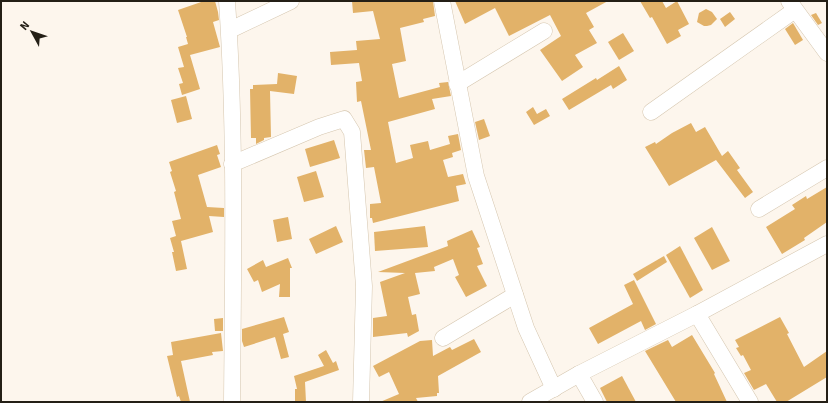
<svg xmlns="http://www.w3.org/2000/svg" width="828" height="403" viewBox="0 0 828 403" font-family="Signika,sans-serif">
<rect width="100%" height="100%" fill="#fdf6ed"/>
<g fill="#e2b269">
<polygon points="204,1 215,1 218,12 219,20 213,22 220,47 190,55 200,89 182,95 179,84 183,83 178,68 184,67 178,47 188,44 186,37 187,37 178,10"/>
<polygon points="352,1 433,1 435,16 423,19 424,22 400,28 406,61 392,64 399,98 440,87 439,83 448,82 451,96 432,99 435,109 388,122 396,163 413,158 410,145 428,141 430,150 450,144 448,136 458,134 461,150 452,153 453,157 443,160 448,177 463,174 466,184 456,186 459,201 373,223 372,218 370,218 370,204 381,203 374,167 366,168 364,150 371,150 361,101 357,102 356,82 362,81 359,63 331,65 330,52 357,50 356,41 380,39 373,11 353,13"/>
<polygon points="455,1 608,1 586,13 594,27 589,30 597,43 575,55 583,67 562,81 540,50 561,36 550,15 509,36 495,8 465,24"/>
<polygon points="640,1 662,1 666,8 677,1 689,24 678,30 681,36 667,44 652,17 650,18"/>
<polygon points="706,9 712,12 717,19 711,25 707,26 704,26 697,22 699,13"/>
<polygon points="730,12 735,19 725,27 720,19"/>
<polygon points="816,13 822,23 818,25 811,15"/>
<polygon points="793,23 803,40 795,45 785,29"/>
<polygon points="623,33 634,51 619,60 608,42"/>
<polygon points="619,66 627,80 613,89 611,85 569,110 562,99 596,78 597,80"/>
<polygon points="278,73 297,76 294,94 270,91 271,137 264,138 264,140 256,144 256,138 251,138 250,89 253,89 253,85 277,84"/>
<polygon points="186,96 192,119 177,123 171,100"/>
<polygon points="533,107 537,114 546,109 550,116 534,125 526,112"/>
<polygon points="484,119 490,136 479,140 475,122"/>
<polygon points="691,123 696,132 705,127 722,156 728,151 740,168 737,170 753,192 745,198 716,160 669,186 645,147 655,142 656,144 672,133"/>
<polygon points="334,140 340,158 310,167 305,149"/>
<polygon points="217,145 220,154 217,155 221,167 198,175 207,207 224,208 224,217 209,216 213,232 181,241 187,269 176,271 172,252 174,252 170,238 176,236 172,221 181,219 174,192 176,191 170,172 172,171 169,162"/>
<polygon points="316,171 324,197 304,202 297,177"/>
<polygon points="827,187 827,222 804,238 805,240 782,254 766,227 795,209 792,205 806,196 807,199"/>
<polygon points="288,217 292,239 277,242 273,220"/>
<polygon points="336,226 343,242 316,254 309,239"/>
<polygon points="425,226 428,247 375,251 374,232"/>
<polygon points="712,227 730,261 712,270 694,238"/>
<polygon points="472,230 480,247 477,248 483,264 477,266 487,286 466,297 455,277 459,275 453,259 434,267 435,271 415,273 420,294 408,297 412,315 416,314 419,331 408,337 407,333 373,337 373,318 387,316 380,282 405,273 378,272 448,246 447,241"/>
<polygon points="680,246 703,290 690,298 666,255"/>
<polygon points="664,256 667,262 637,281 633,274"/>
<polygon points="288,258 292,268 290,268 290,297 279,297 280,284 262,292 258,280 254,282 247,269 263,260 266,267"/>
<polygon points="634,280 656,324 645,330 641,321 598,344 589,328 633,304 624,285"/>
<polygon points="284,317 289,332 283,334 289,357 281,359 275,337 244,347 242,341 242,329"/>
<polygon points="780,317 789,333 787,334 804,367 827,351 827,377 786,402 777,402 766,384 754,390 744,373 751,370 743,355 741,356 736,348 739,347 735,340"/>
<polygon points="223,318 223,331 215,331 214,319"/>
<polygon points="221,333 223,351 212,352 213,355 181,361 190,402 181,402 179,396 177,397 167,356 173,355 171,342"/>
<polygon points="692,335 715,373 714,374 727,402 676,402 645,351 668,340 672,347"/>
<polygon points="474,339 481,352 438,376 439,393 437,393 437,396 416,398 418,402 380,402 399,394 389,372 379,377 373,366 420,341 432,340 433,356 450,347 452,350"/>
<polygon points="326,350 333,363 336,361 339,370 305,382 306,402 295,402 295,389 297,389 294,376 324,366 318,355"/>
<polygon points="622,376 636,402 607,402 600,388"/>
</g>
<g fill="none" stroke-linecap="round" stroke-linejoin="round">
<g stroke="#d5c6af" stroke-width="17">
<g id="minor">
<path d="M227 1C236 134 233 269 232 402"/>
<polyline points="442,1 476,176 526,328 554,389"/>
<polyline points="789,1 827,53"/>
<polyline points="230,30 291,1"/>
<polyline points="457,84 544,31"/>
<polyline points="651,112 795,10"/>
<polyline points="232,164 319,127 344,119 352,132 364,286 361,402"/>
<polyline points="759,209 827,168"/>
<polyline points="697,314 750,402"/>
<polyline points="443,338 515,295"/>
<polyline points="579,374 595,402"/>
<polyline points="530,402 579,374 697,314 827,244"/>
</g>
</g>
<use href="#minor" stroke="#fff" stroke-width="16"/>
</g>
<rect width="828" height="403" fill="none" stroke="#241f16" stroke-width="4"/>
<g transform="translate(32 32) rotate(310)" stroke="#fdf6ed" stroke-width="3" paint-order="stroke">
<path d="M0-3L7 15L0 10L-7 15Z" fill="#241f16"/>
<text y="-6" font-size="11" font-weight="bold" text-anchor="middle" fill="#241f16">N</text>
</g>
</svg>
